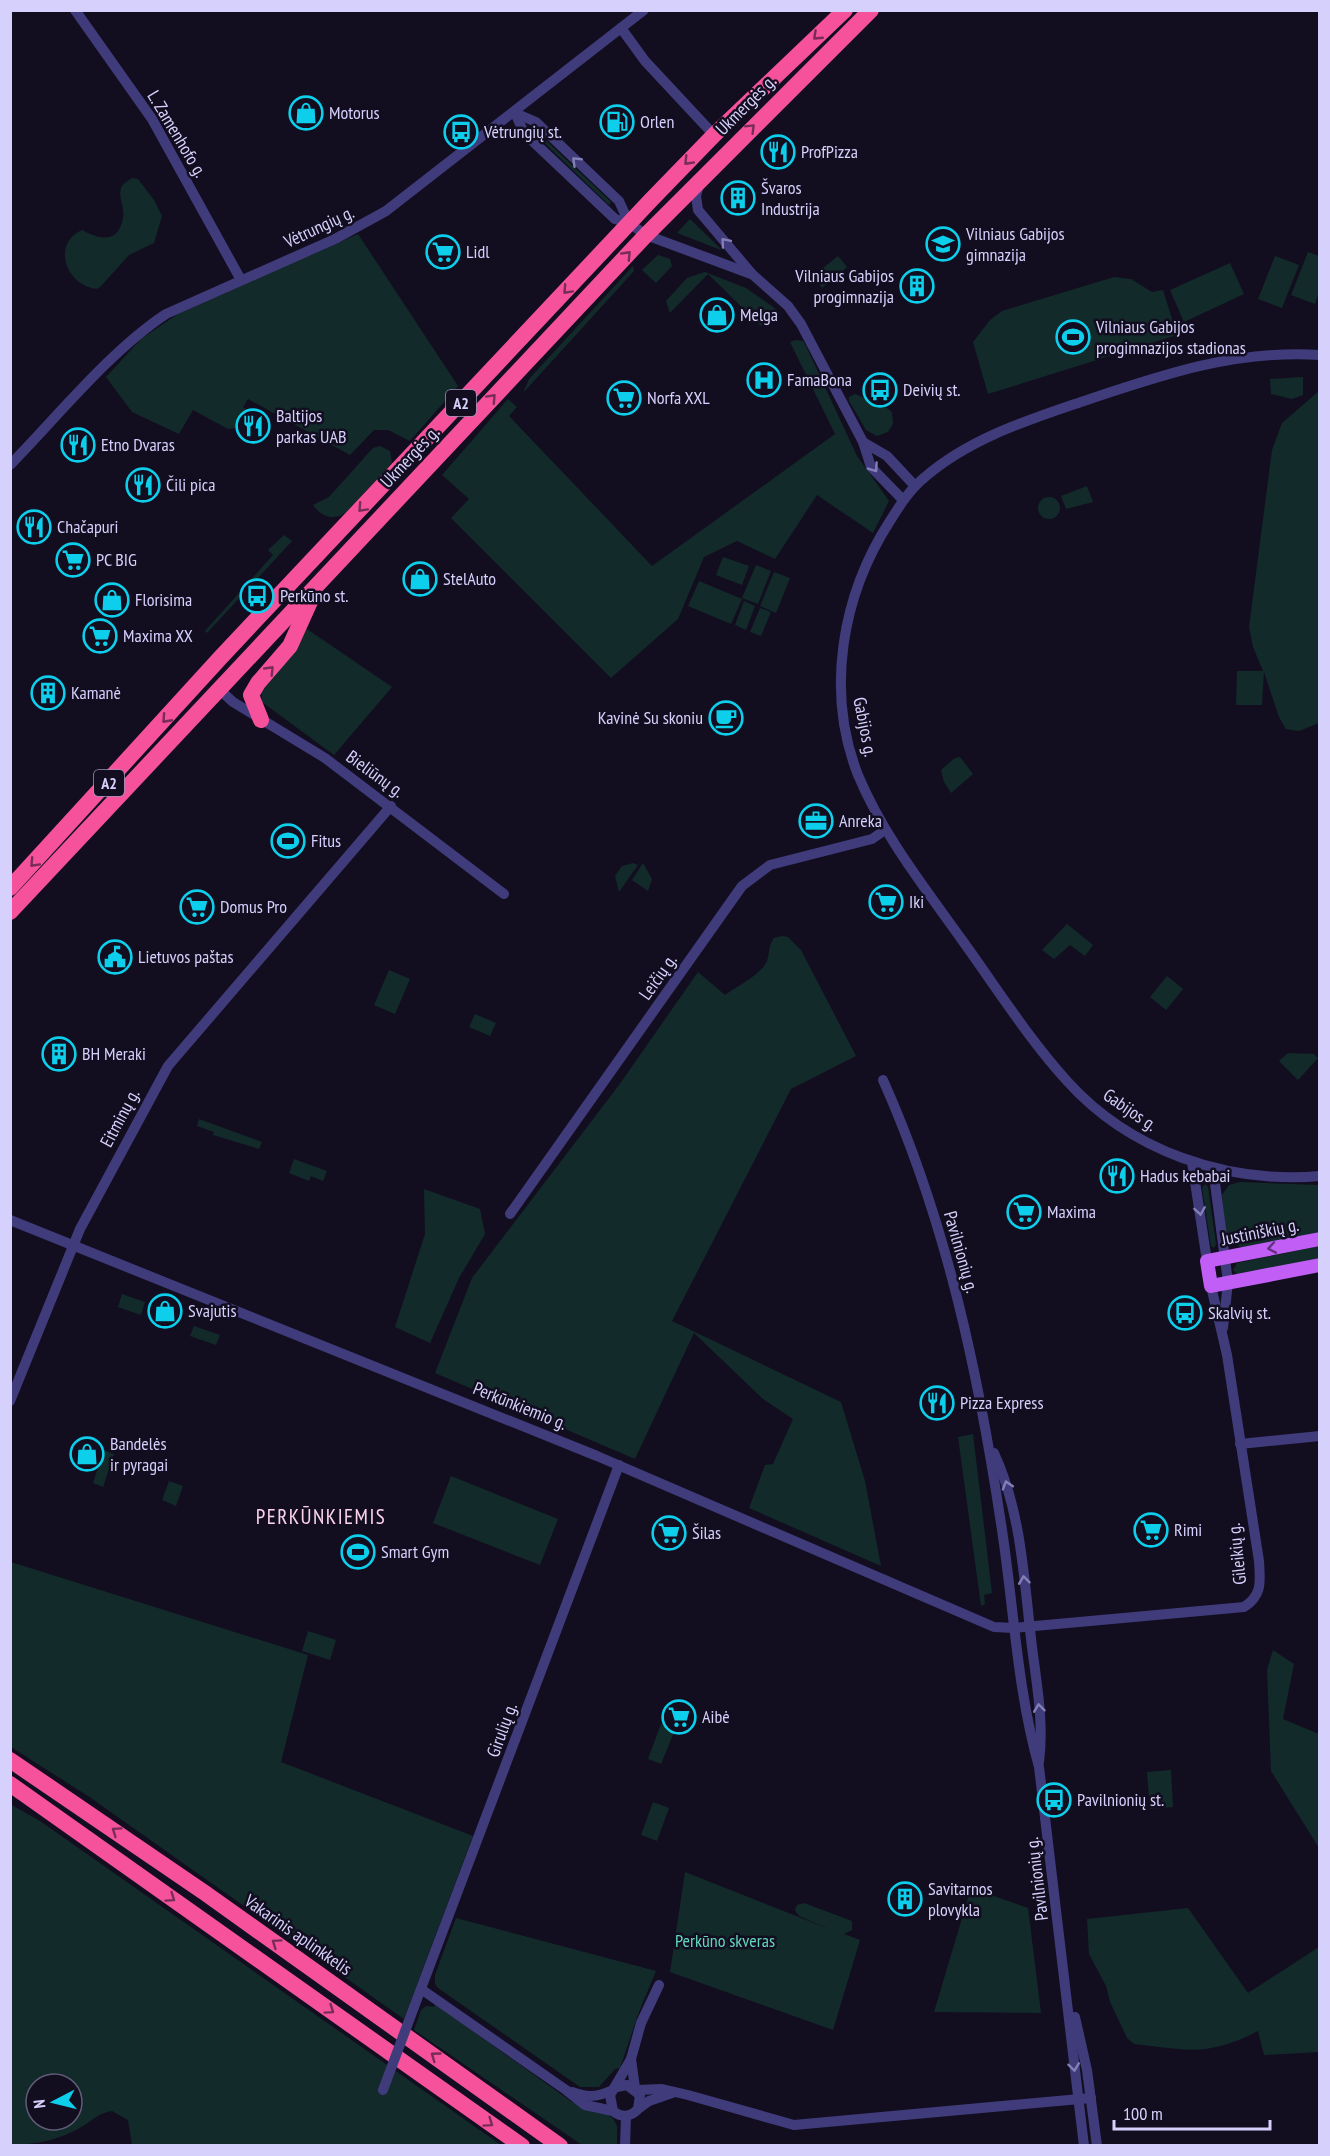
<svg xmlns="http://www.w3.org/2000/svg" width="1330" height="2156" viewBox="0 0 1330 2156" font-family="'PT Sans Narrow',sans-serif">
<rect width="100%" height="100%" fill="#120e20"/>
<g fill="#122a2a" fill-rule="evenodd">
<polygon points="536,131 611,202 609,205 534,133"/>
<path d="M132 178 138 179 154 200 162 216 154 243 129 255 101 286 97 289C66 286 51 244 82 230 99 239 118 245 123 218 125 208 118 198 121 188 123 183 128 181 132 178Z"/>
<polygon points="690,219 721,249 721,250 677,233"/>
<polygon points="358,234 458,386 410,441 388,430 374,430 350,455 248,399 243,407 247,410 235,428 228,429 193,410 179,434 132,412 106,377 141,339 178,314"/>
<polygon points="1308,252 1319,256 1319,292 1315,304 1291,295"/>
<polygon points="658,255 670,259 672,266 656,283 642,270"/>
<polygon points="838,256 847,267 822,288 813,276"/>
<polygon points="1275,256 1299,265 1282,308 1258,299"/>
<polygon points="1230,263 1244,294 1184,322 1170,290"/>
<polygon points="633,266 634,271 523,393 529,379"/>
<polygon points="705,272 746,288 776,309 775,311 761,326 708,274 670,313 666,301 687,278"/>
<polygon points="1114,277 1131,279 1152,292 1163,290 1177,335 988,394 973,342 990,320 1002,311"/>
<polygon points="796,340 803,341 806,346 857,456 889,501 873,533 817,495 775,559 737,541 704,557 678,619 611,678 451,518 469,499 442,475 508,399 517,407 509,416 652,566 835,434 790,342"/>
<polygon points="1303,377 1303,395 1292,399 1271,394 1270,379"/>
<polygon points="1319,391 1319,723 1299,731 1286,729 1279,717 1264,672 1262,705 1236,705 1237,671 1263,671 1253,647 1249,627 1272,450 1282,423"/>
<polygon points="855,394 884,406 892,412 893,424 888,432 877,436 866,430 849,401 849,397"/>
<path d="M380 446 390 451 392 463 347 511C336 522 321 517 313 505L329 497 373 448Z"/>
<polygon points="1087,486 1093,502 1066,509 1061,496"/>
<circle cx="1049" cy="508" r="11"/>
<polygon points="284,535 292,541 207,633 205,631 273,555 268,550"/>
<polygon points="723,557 749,566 742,585 716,575"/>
<polygon points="756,565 771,571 758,604 742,598"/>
<polygon points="774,572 790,578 776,613 760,606"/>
<polygon points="699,581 742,599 731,624 688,606"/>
<polygon points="744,601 755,606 746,630 735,625"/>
<polygon points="760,608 771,612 761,636 750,632"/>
<polygon points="304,627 392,687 334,755 262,702 261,689"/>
<polygon points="960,757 973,774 951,793 944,782 941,770 955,758"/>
<polygon points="633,863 638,865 619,892 615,876 622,866"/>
<polygon points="643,863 652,879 648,891 632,880"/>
<polygon points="1067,924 1093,945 1085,956 1070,945 1054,959 1042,950"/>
<path d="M782 936 788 937 801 950 856 1056 791 1089 672 1321 841 1402 865 1481 881 1566 749 1508 765 1465 773 1464 793 1419 763 1399 694 1333 635 1459 435 1373 472 1278 619 1085 698 972 725 995C737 986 761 975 767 961 770 952 768 946 774 938Z"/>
<polygon points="389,970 410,979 395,1014 374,1005"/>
<polygon points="1167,976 1183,989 1166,1010 1150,997"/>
<polygon points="475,1014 496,1023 490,1036 469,1027"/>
<polygon points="1288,1053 1314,1054 1318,1058 1298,1080 1279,1061"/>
<polygon points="199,1119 262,1142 259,1149 213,1135 214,1132 197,1126"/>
<polygon points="294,1159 327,1171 323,1181 311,1176 309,1181 289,1173"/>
<path d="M1240 1182 1319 1185V1235L1244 1248C1221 1243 1224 1214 1222 1195L1229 1185Z"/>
<polygon points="1205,1184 1208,1187 1216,1244 1214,1248 1211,1246 1202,1188"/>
<polygon points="424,1189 480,1209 485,1234 459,1278 430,1343 395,1327 425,1234"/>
<polygon points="1319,1246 1319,1259 1238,1275 1233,1270 1237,1263"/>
<polygon points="122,1294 145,1302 141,1315 118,1307"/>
<polygon points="194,1326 220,1335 216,1345 190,1336"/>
<polygon points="973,1434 992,1593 984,1595 985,1604 981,1606 958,1437"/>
<polygon points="104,1450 114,1454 103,1487 93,1483"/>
<polygon points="451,1476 558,1519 540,1565 433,1523"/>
<polygon points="169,1481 183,1486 176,1506 162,1500"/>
<polygon points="11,1562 308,1655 281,1762 473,1836 404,2019 88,1796 11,1747"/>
<polygon points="308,1631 336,1640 330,1660 302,1651"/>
<polygon points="1273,1650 1294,1664 1283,1719 1319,1734 1319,1848 1271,1771 1267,1670"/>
<polygon points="661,1724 675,1730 661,1764 648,1759"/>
<polygon points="1171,1770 1173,1807 1150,1809 1147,1772"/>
<polygon points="653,1802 669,1808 657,1841 641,1835"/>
<path d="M10 1804 40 1821 501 2145H132L128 2120 112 2111C99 2113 94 2119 83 2126 63 2139 34 2145 11 2145ZM36 2084H72V2120H36Z"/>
<polygon points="685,1872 829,1929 799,1916 795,1910 797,1905 804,1903 852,1921 852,1930 844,1934 860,1940 833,2030 670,1972"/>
<polygon points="971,1888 1028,1908 1041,2013 934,2012"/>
<path d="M1188 1908 1248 1993 1319 1947V2052L1264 2055 1258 2031C1207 2057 1188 2050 1134 2044L1127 2038 1110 2002 1106 1986 1089 1954 1087 1919Z"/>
<polygon points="456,1918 656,1971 639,2012 620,2068 615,2069 599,2087 580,2087 438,1988 435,1984 435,1975"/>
<polygon points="435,2004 572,2102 604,2112 613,2118 617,2126 617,2145 582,2145 414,2030 421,2010 426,2006 434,2007"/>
</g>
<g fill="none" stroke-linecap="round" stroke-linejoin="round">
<g stroke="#403c7c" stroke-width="10">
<polyline points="75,10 152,119 241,280"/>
<polyline points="621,28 645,61 714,135"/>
<polyline points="515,113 524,133 615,219 629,223 646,235 751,274"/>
<polyline points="515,113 536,122 619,201 629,223"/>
<polyline points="699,185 696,196 698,210 752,274 788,306 801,324 863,442 871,467 903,500"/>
<path d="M1320 355C1233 349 1156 377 1075 404 1022 422 968 440 925 477 910 489 900 505 890 521 842 595 825 691 858 775 883 835 925 888 962 940 996 987 1028 1038 1067 1081 1130 1151 1226 1184 1320 1176"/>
<polyline points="863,442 887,456 915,486"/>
<path d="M10 465C58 416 110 351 166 314L335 239 386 211 644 10"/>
<polyline points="220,690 233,702 325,758 504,894"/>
<path d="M883 1080C947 1223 979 1376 1002 1530 1014 1609 1017 1689 1039 1767L1084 2146"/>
<polyline points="1192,1162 1207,1261"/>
<polyline points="1213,1168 1228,1282 1223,1328"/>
<polyline points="510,1214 742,886 770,865 872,839 885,830"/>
<path d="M10 1220 597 1456 994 1627 1014 1628 1244 1607C1263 1595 1260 1581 1259 1561L1227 1355 1211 1286"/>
<polyline points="10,1401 80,1229 168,1066 391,806"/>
<polyline points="1240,1444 1320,1436"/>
<path d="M994 1453C1022 1513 1024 1582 1032 1647 1037 1686 1044 1724 1039 1762"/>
<polyline points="421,1989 566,2090 585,2105 613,2111"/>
<polyline points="414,2007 619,1465"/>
<polyline points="1075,2017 1087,2070 1097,2146"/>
<polyline points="631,2059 635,2088"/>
<path d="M617 2087 627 2085 640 2095 638 2109C631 2117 621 2118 613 2111L610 2095 631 2059 641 2023 659 1985"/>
<polyline points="637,2090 662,2089 688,2095 794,2125 1091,2098"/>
<path d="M572 2092C588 2098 597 2097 613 2090"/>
<polyline points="638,2109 649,2101 672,2093"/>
<polyline points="625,2146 626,2116"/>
</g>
<polyline stroke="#c15ef6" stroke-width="14" points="1320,1239 1207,1261 1211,1286 1320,1265"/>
<g stroke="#f5529b" stroke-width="16">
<polyline points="261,720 251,695 258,683 290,646 313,595"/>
<polyline points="10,888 221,657 650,201 714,135 845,10"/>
<polyline points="10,912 646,235 871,10"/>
<polyline points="10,1760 205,1893 560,2146"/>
<polyline points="10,1784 522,2146"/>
</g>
<polyline stroke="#403c7c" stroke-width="10" points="383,2090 414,2007"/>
</g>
<defs><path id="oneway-chevron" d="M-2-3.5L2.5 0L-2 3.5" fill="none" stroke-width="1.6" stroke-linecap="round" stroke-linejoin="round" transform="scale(1.5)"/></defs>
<g stroke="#782d57">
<use href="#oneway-chevron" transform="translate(817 36) rotate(137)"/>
<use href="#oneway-chevron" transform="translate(751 128) rotate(-45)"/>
<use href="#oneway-chevron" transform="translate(688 161) rotate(134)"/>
<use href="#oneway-chevron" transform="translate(627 255) rotate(-47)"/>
<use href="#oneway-chevron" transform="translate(567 290) rotate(133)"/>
<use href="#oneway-chevron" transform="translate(492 398) rotate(-47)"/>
<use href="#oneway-chevron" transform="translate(362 508) rotate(133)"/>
<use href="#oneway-chevron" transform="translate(270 670) rotate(-46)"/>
<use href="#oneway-chevron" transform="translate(166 719) rotate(132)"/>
<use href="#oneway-chevron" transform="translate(34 863) rotate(133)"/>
<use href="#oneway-chevron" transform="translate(116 1831) rotate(-145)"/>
<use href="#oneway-chevron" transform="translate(171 1898) rotate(35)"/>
<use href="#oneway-chevron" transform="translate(276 1943) rotate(-145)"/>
<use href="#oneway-chevron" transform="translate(330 2010) rotate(35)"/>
<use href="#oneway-chevron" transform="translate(435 2056) rotate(-144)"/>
<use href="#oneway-chevron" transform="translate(489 2123) rotate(35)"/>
</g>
<g stroke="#847fb6">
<use href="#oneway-chevron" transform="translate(576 161) rotate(-136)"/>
<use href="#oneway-chevron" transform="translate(725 242) rotate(-130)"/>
<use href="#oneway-chevron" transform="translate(874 468) rotate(55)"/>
<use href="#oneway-chevron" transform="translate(1200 1211) rotate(81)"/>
<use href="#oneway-chevron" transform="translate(1007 1485) rotate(-107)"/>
<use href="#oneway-chevron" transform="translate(1024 1580) rotate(-97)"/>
<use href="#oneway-chevron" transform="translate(1039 1708) rotate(-97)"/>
<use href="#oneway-chevron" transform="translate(1074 2067) rotate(83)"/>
</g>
<use stroke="#613280" href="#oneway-chevron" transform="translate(1272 1248) rotate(170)"/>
<defs>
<g id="shop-ring" transform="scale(1.725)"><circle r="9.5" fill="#120e20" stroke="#0dceeb" stroke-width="1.5"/><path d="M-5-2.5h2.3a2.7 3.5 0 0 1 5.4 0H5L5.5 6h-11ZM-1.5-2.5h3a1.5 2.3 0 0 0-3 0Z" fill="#0dceeb"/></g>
<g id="fuel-ring" transform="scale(1.725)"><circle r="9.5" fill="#120e20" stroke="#0dceeb" stroke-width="1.5"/><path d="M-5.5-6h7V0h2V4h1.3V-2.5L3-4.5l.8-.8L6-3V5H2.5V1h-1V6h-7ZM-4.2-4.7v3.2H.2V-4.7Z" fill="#0dceeb"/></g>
<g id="bus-ring" transform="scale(1.725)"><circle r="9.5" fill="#120e20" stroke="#0dceeb" stroke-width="1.5"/><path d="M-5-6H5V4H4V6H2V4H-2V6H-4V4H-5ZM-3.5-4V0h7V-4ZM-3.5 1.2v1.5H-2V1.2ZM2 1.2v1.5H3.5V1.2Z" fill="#0dceeb"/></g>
<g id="restaurant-ring" transform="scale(1.725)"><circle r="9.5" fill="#120e20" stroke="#0dceeb" stroke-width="1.5"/><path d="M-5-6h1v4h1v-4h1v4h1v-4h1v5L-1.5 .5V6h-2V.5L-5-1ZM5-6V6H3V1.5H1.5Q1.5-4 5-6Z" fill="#0dceeb"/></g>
<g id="building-ring" transform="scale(1.725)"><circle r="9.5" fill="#120e20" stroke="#0dceeb" stroke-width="1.5"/><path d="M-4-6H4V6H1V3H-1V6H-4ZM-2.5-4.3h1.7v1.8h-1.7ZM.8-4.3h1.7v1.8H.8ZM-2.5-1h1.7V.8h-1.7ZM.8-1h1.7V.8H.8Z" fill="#0dceeb"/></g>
<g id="school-ring" transform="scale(1.725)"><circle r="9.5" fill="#120e20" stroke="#0dceeb" stroke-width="1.5"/><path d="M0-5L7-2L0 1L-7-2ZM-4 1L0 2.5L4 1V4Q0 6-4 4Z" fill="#0dceeb"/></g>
<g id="supermarket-ring" transform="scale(1.725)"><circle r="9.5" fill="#120e20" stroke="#0dceeb" stroke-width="1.5"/><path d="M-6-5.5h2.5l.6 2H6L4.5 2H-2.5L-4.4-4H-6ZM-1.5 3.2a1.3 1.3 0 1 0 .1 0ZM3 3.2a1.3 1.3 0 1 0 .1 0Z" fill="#0dceeb"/></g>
<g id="stadium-ring" transform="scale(1.725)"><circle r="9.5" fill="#120e20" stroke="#0dceeb" stroke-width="1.5"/><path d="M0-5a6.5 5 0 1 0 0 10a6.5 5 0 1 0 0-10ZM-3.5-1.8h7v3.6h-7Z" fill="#0dceeb"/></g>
<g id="hospital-ring" transform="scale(1.725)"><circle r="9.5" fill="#120e20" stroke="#0dceeb" stroke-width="1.5"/><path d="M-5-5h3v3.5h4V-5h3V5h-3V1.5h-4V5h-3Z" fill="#0dceeb"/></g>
<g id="cafe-ring" transform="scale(1.725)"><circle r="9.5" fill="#120e20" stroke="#0dceeb" stroke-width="1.5"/><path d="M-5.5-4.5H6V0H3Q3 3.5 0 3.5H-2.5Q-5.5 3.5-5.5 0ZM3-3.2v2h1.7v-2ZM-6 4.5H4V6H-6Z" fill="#0dceeb"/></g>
<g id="office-ring" transform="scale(1.725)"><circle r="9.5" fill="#120e20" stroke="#0dceeb" stroke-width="1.5"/><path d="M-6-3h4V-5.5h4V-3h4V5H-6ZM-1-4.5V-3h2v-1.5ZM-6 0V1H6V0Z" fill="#0dceeb"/></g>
<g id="civic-ring" transform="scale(1.725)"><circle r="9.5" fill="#120e20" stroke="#0dceeb" stroke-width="1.5"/><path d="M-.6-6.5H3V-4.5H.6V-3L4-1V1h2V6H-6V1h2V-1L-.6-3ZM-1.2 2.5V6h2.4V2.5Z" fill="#0dceeb"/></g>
</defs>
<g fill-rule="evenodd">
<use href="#shop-ring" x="306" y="113"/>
<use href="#fuel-ring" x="617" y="122"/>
<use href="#bus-ring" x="461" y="132"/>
<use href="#restaurant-ring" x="778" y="152"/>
<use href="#building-ring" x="738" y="198"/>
<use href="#school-ring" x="943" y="244"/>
<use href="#supermarket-ring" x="443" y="252"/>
<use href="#building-ring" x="917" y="286"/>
<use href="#shop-ring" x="717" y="315"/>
<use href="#stadium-ring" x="1073" y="337"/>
<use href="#hospital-ring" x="764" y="380"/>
<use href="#bus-ring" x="880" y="390"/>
<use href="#supermarket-ring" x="624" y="398"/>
<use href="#restaurant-ring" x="253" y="426"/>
<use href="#restaurant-ring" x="78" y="445"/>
<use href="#restaurant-ring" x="143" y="485"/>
<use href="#restaurant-ring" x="34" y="527"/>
<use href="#supermarket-ring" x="73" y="560"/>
<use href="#shop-ring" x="420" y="579"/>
<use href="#bus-ring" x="257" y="596"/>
<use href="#shop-ring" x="112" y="600"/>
<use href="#supermarket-ring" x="100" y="636"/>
<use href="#building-ring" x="48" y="693"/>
<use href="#cafe-ring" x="726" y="718"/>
<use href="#office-ring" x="816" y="821"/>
<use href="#stadium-ring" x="288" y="841"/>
<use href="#supermarket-ring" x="886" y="902"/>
<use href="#supermarket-ring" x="197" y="907"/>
<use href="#civic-ring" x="115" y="957"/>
<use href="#building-ring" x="59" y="1054"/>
<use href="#restaurant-ring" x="1117" y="1176"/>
<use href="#supermarket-ring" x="1024" y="1212"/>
<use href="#shop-ring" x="165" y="1311"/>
<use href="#bus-ring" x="1185" y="1313"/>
<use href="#restaurant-ring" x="937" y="1403"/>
<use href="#shop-ring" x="87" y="1454"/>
<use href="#supermarket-ring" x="1151" y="1530"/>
<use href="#supermarket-ring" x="669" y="1533"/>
<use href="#stadium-ring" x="358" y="1552"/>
<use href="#supermarket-ring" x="679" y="1717"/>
<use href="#bus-ring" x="1054" y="1800"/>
<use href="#building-ring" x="905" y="1899"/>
</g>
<g text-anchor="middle" stroke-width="5" stroke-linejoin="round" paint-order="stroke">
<g fill="#120e20" stroke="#9b96ba" stroke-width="1.5">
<rect x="446" y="390" width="30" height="26" rx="4.5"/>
<rect x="94" y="770" width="30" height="26" rx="4.5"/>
</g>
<g font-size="16" font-weight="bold" fill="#d6d0fc">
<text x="461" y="409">A2</text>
<text x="109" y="789">A2</text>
</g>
<g font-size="18" fill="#d6d0fc" stroke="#120e20">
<text transform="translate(746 105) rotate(-45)" y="6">Ukmergės g.</text>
<text transform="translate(177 134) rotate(59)" y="6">L. Zamenhofo g.</text>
<text transform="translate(319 227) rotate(-25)" y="6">Vėtrungių g.</text>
<text transform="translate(410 457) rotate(-47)" y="6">Ukmergės g.</text>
<text transform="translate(865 727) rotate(79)" y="6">Gabijos g.</text>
<text transform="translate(375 774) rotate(36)" y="6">Bieliūnų g.</text>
<text transform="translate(658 977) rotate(-55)" y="6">Leičių g.</text>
<text transform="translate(1130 1110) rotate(34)" y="6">Gabijos g.</text>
<text transform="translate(120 1118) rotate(-62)" y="6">Eitminų g.</text>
<text transform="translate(1260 1232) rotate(-11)" y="6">Justiniškių g.</text>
<text transform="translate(961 1252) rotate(74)" y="6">Pavilnionių g.</text>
<text transform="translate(520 1406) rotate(22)" y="6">Perkūnkiemio g.</text>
<text transform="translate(1237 1554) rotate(-96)" y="6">Gileikių g.</text>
<text transform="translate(502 1730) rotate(-70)" y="6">Girulių g.</text>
<text transform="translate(1037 1879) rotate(-97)" y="6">Pavilnionių g.</text>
<text transform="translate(298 1935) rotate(35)" y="6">Vakarinis aplinkkelis</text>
</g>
<g font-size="18" fill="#d6d0fc" stroke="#120e20" text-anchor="start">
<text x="329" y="119">Motorus</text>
<text x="640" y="128">Orlen</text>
<text x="484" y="138">Vėtrungių st.</text>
<text x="801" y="158">ProfPizza</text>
<text x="761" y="194">Švaros<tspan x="761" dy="21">Industrija</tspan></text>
<text x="966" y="240">Vilniaus Gabijos<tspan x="966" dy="21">gimnazija</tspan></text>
<text x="466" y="258">Lidl</text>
<text x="894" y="282" text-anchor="end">Vilniaus Gabijos<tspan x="894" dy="21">progimnazija</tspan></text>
<text x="740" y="321">Melga</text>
<text x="1096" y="333">Vilniaus Gabijos<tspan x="1096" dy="21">progimnazijos stadionas</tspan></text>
<text x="787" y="386">FamaBona</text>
<text x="903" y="396">Deivių st.</text>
<text x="647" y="404">Norfa XXL</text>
<text x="276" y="422">Baltijos<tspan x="276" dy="21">parkas UAB</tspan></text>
<text x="101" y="451">Etno Dvaras</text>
<text x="166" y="491">Čili pica</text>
<text x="57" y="533">Chačapuri</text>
<text x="96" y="566">PC BIG</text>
<text x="443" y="585">StelAuto</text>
<text x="280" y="602">Perkūno st.</text>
<text x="135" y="606">Florisima</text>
<text x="123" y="642">Maxima XX</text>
<text x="71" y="699">Kamanė</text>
<text x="703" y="724" text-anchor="end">Kavinė Su skoniu</text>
<text x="839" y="827">Anreka</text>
<text x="311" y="847">Fitus</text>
<text x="909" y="908">Iki</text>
<text x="220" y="913">Domus Pro</text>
<text x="138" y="963">Lietuvos paštas</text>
<text x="82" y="1060">BH Meraki</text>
<text x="1140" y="1182">Hadus kebabai</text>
<text x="1047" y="1218">Maxima</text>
<text x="188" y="1317">Svajutis</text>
<text x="1208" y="1319">Skalvių st.</text>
<text x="960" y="1409">Pizza Express</text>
<text x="110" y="1450">Bandelės<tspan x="110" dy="21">ir pyragai</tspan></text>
<text x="1174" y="1536">Rimi</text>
<text x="692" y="1539">Šilas</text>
<text x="381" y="1558">Smart Gym</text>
<text x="702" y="1723">Aibė</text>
<text x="1077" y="1806">Pavilnionių st.</text>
<text x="928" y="1895">Savitarnos<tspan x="928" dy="21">plovykla</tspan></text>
</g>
<g font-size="18" fill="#61d8bd" stroke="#120e20">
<text x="725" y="1947">Perkūno skveras</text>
</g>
<g font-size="21" letter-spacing="1.5" fill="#fcd2ec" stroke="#120e20">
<text x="321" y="1524">PERKŪNKIEMIS</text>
</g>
</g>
<rect width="1330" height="2156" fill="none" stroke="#d6d0fc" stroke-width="24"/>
<g transform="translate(54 2102) rotate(263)"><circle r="28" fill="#120e20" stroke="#605c78" stroke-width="1.5"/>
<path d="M0-4.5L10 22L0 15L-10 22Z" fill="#0dceeb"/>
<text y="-9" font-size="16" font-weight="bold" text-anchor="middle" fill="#d6d0fc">N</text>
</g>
<path d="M1114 2120v9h156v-9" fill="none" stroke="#d6d0fc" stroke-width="3"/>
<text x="1123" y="2120" font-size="18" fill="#d6d0fc" stroke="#120e20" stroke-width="4.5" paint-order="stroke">100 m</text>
</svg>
